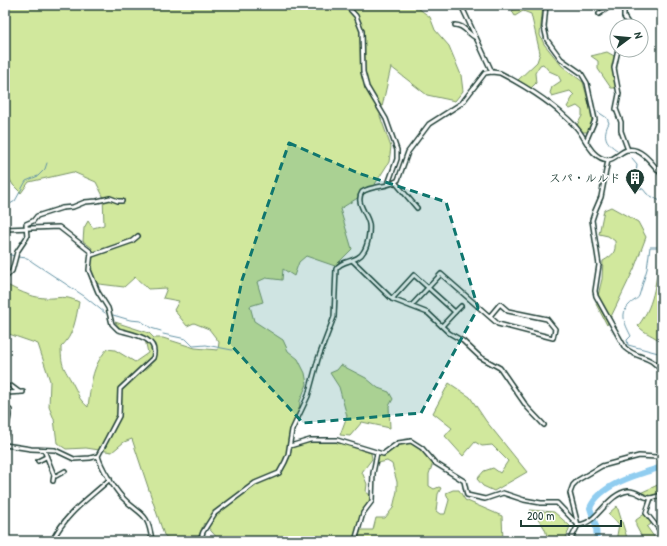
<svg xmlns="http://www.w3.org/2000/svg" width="667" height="546" viewBox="0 0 667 546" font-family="'Patrick Hand','Klee One',sans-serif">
<rect width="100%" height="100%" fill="#fff"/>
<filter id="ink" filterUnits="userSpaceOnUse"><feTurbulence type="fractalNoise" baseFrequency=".025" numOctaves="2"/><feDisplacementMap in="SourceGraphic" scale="8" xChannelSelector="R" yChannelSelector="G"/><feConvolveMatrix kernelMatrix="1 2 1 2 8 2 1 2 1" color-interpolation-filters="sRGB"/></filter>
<g filter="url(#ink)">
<g fill="#d1e89d" stroke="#789268">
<path d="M5 5H414L430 17 435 30 449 46 461 75 463 91 455 101 427 95 391 67 380 116 391 147 389 162 372 189 340 209 352 249 335 266 306 256 299 262 294 276 283 269 282 280 266 278 257 282 263 302 250 306 254 321 283 340 288 351 298 359 305 373 307 384 300 401 299 412 290 430 289 447C325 437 337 441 371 453L372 459 362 472 367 484 366 492 370 495 371 500 361 513 354 541H220L204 523 197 541H171L164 535 132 439 124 442 112 452 86 448 66 449 57 443 54 419 49 407 50 381 38 344 6 333 5 370V284C17 290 30 297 44 298 60 299 63 294 79 302 76 318 74 335 61 347 61 369 65 368 74 386 80 397 77 397 88 407 91 385 91 368 107 349L115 350 135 362 148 353 145 339 124 333 115 322 149 333 154 338H163L195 348 218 350 219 342 209 329 194 323 187 326 174 310 179 301 163 298 167 288 148 289 135 277 124 287 91 283 88 265 92 248 83 241 84 228 88 221 93 228 104 225 103 196 96 182 73 172 29 182 21 193 13 185 5 171Z"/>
<polygon points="523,5 543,5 540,35 544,44 562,66 583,82 591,111 592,126 589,132 583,132 577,125 582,116 582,110 577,106 570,109 567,107 574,95 570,91 552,96 550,93 552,87 561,81 558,75 549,71 543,64 540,65 535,73 536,83 531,88 518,80 537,62 540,53 531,14 523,11 515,16 512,11"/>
<path d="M607 52 616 57C618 67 616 78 616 88H611L598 69V61L591 56Z"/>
<path d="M611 207 638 222 646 237 634 269 607 325 596 304 602 279 603 261C613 255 616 253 615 241L608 236 599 234 604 210Z"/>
<path d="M662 252V343C654 335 645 334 638 326 657 301 654 280 662 252Z"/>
<polygon points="341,365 366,378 378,388 389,392 393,399 389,406 390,428 362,422 350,436 340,435 347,416 339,387 330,373 337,370"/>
<polygon points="449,383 470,397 486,421 527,472 494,491 483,486 477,479 484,471 493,468 500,473 508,461 492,445 482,446 475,442 463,456 445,436 452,428 433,413"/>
<path d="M408 442C419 445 425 454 433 463L429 474V486L434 489 439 487 441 488 438 494 436 511 440 514H445L449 500 446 493 453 490H459L465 500 502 516 503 541H357L361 530H373L376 518H385L393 508 397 491V482L392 464 387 461 378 463 376 462 378 456 386 455 398 444Z"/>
<polygon points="662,483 662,499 652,500 638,494"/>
<polygon points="617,506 628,541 616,541 619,524 608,514"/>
<path d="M530 510 554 512 570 526 565 541H547C548 528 538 519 530 510Z"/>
<polygon points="646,513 651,524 647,527 657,541 644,541 636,526 636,520"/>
</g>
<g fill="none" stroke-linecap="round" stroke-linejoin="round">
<g stroke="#6393a5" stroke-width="1">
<path d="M598 112 607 118 609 123C602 136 606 143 617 150"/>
<polyline points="632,158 637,164 635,185 638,188 643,189 647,194 662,202"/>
<polyline points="5,207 15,201 26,181 38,176 45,169 47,163"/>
<path d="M662 244 657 247H650L647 269 639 296C636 301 632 301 629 305 619 314 626 326 631 336L627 340 628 345 662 354"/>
<polyline points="5,253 14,256"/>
<polyline points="18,257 27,258 34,263 84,296 105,313"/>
<polyline points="113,315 130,320 141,321 151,328 161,331"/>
<polyline points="163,334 186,339 193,346 206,345 232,350"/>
</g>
<path stroke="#90cdf0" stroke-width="6" d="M597 541 596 526 590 508C600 484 639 474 662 467"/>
<g stroke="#1f3d34" stroke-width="6">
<g id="street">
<polyline points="346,5 356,16 362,31 363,72 367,87 386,119 397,150 397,159 388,184"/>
<polyline points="461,5 492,72"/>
<polyline points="546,5 544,27 547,40 561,59 581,73 587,83 595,120 586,141"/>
<polyline points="619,5 624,7 641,5"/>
<polyline points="624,7 624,17 630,26"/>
<polyline points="599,14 612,5"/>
<path d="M455 25C464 25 468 34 476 38"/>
<polyline points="618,50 614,68 619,94 616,109 621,122 621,131 628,150"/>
<path d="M608 160 601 197 595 211 592 220 599 265 595 291 596 296 625 348C639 360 650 354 662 372"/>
<polyline points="395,182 417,208"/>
<path d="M5 229 59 227 91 252 89 270 98 292 108 308 112 324 118 330C131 334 160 337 153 358L120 389 119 416 98 456C101 467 114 488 122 497 140 516 148 510 152 541"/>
<polyline points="92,255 132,241 138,236"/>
<polyline points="353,261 392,299 428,313 449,333 463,341 480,357 500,368 527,407 544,425"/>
<polyline points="5,278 12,271 17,252 27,237 26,224 33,221 37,216 62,208 73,207 85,202 97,201 110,198 118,201 122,201"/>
<polyline points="392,299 414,275 455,312 442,326"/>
<polyline points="411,306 441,274 498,324 553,338 555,329 547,319 508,311 500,304 490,316"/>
<polyline points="455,312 461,306"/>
<polyline points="11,386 19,392"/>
<polyline points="5,398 7,393 23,392"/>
<polyline points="5,407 10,410 5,438"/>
<polyline points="5,445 31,449 55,450 74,459 90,458 98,456"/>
<path d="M290 446 310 440H337L383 454 398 443 411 441 422 448 435 463 464 481 467 495 485 499 503 493 524 500 541 503H557L578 525C598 524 606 494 628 491 637 490 643 499 651 498L646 513 662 533"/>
<polyline points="44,450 54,475 53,481"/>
<polyline points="38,461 46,457"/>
<polyline points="54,475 56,476 65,471"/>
<polyline points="651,498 662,495"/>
<polyline points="5,540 10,541"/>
<path d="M52 541C67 512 87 500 110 479"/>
<path d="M200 541 203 532 215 513 255 483 279 473 285 462 288 455 292 430 308 396 318 359 334 317 336 269C342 259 358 263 364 251 368 245 370 231 369 224 367 213 355 203 362 192 373 185 389 188 398 180L408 152 429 124 462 103 485 73 492 72 500 73C527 87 554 104 575 126 586 137 590 158 608 160 615 159 620 152 627 150 641 146 654 166 662 175"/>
<polyline points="355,541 363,513 372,501 373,473 377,453"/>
<polyline points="570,541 578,525 570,493 573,485 578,480 602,466 639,456 657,457 662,456"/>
</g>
</g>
<use href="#street" stroke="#fff" stroke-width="3"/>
</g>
</g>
<path fill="#0f766e" fill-opacity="0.2" stroke="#0f766e" stroke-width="3" stroke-dasharray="8 5" stroke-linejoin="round" d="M289 143 358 173 446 202 478 308 421 413 303 423 229 343 242 280Z"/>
<defs>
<g id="building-pin" transform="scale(1)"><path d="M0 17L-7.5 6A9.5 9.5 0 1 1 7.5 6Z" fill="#1f3d34" stroke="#fff"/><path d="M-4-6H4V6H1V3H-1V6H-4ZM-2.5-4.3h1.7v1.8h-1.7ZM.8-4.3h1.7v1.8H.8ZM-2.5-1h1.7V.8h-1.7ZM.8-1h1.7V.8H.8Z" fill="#fff"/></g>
</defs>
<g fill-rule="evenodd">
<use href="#building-pin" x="635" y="178"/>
</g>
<g text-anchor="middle" stroke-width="3" stroke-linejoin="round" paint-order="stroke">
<g font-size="12" font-weight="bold" fill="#1f3d34" stroke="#fff" text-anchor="end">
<text x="621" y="182">スパ・ルルド</text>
</g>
</g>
<rect width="667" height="546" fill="none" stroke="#fff" stroke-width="20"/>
<rect x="10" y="10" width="647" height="526" fill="none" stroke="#1f3d34" stroke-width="1.5" filter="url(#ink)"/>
<g transform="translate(629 38) rotate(74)"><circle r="19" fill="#ffffff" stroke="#a5b1ae"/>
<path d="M0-3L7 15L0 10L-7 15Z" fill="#1f3d34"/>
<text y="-6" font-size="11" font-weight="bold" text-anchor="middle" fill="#1f3d34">N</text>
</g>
<path d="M521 520v6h100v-6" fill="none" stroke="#1f3d34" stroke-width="2"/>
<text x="527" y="520" font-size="12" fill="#1f3d34" stroke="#ffffff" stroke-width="3" paint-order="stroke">200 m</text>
</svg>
